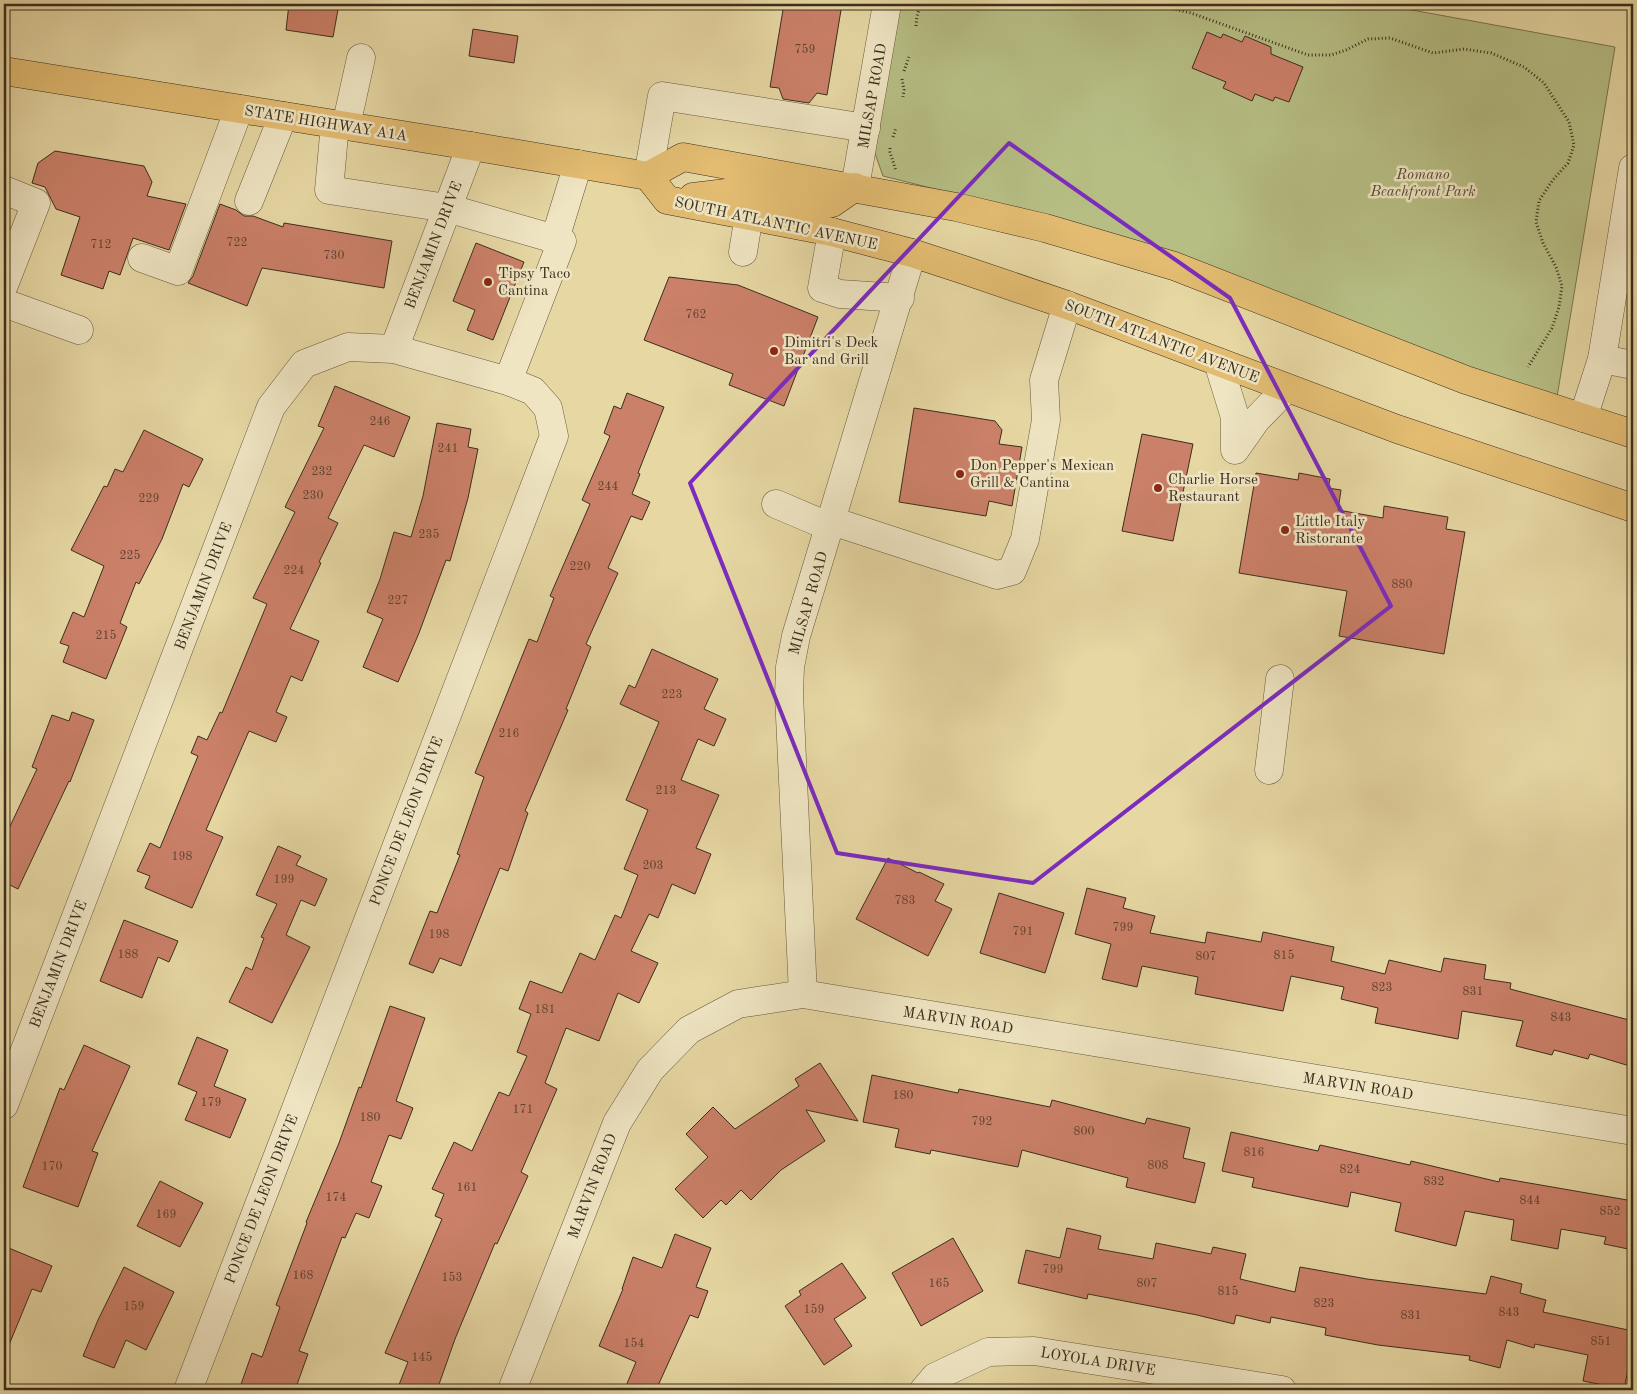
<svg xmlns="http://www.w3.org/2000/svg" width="1637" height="1394" viewBox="0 0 1637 1394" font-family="'Old Standard TT',serif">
<rect width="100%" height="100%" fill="#e6d7a3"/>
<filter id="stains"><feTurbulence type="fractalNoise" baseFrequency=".004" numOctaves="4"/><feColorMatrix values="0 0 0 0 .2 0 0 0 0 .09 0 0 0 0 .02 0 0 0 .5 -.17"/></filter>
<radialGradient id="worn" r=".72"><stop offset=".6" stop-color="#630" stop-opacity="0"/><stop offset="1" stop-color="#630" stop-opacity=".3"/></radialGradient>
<polygon fill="#b6be84" stroke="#787650" points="887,4 1379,4 1615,47 1555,409 967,197 883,176 866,128"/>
<g fill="#cb8069" stroke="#3b2e1d">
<polygon points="289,4 339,4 333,37 286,30"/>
<polygon points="784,4 842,4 827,95 817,93 809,103 783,99 779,88 770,87"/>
<polygon points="473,29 518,36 514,63 469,56"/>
<polygon points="1207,32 1221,38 1223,34 1242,42 1245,36 1271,47 1271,54 1303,67 1289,102 1275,97 1273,101 1255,94 1252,101 1223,88 1226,82 1192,68"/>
<polygon points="55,151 144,166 152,182 147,196 186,204 169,250 133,238 120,275 109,271 103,289 61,275 80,217 56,209 45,187 32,183 38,163"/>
<polygon points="220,204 236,210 244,216 253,216 283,227 284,223 392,241 384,288 262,268 247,306 188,283 193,276"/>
<polygon points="476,243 524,262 493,340 467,330 475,310 453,301"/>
<polygon points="669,277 738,285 818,317 784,406 729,385 733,374 644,340"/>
<polygon points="335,386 410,417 394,457 364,445 328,518 338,523 319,562 321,563 290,629 319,641 302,681 291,676 276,712 287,717 276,742 249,731 206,830 223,837 192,908 145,888 150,876 137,871 150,843 160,848 198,756 191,753 198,736 207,740 220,712 222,713 267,604 253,598 295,512 285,507 324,428 318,426"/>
<polygon points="627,393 664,407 638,473 640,474 632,494 650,502 642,520 631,516 608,568 618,573 586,644 591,647 566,709 568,710 525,811 528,813 508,871 500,868 461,966 440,958 433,973 409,964 430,911 437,913 460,855 457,854 484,777 475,773 529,639 537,642 554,598 550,596 590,504 582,500 610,436 604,433 614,406 621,409"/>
<polygon points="914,408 995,421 1002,430 999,444 1022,447 1012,506 989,501 986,516 899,502"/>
<polygon points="437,423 471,429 468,447 478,449 468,498 450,561 446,560 419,633 398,682 363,667 383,619 367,612 380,579 394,532 411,537 423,496"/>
<polygon points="144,430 203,459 189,487 183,484 162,539 139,584 136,582 120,623 127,627 106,679 63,662 69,646 60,643 73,612 84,617 104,566 71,550 104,486 107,487 115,469 123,472"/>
<polygon points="1142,434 1193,444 1173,541 1122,531"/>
<polygon points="1256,473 1298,480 1299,473 1330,479 1328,488 1341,490 1338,510 1383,518 1384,506 1448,517 1446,529 1465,532 1444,654 1339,636 1347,591 1239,573"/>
<polygon points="652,649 718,679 704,709 726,719 714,746 698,739 681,780 719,795 696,848 711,854 695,894 672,884 658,918 649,914 631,951 658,963 639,1003 618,993 599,1041 566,1028 545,1083 557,1089 521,1172 528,1176 497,1244 495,1243 455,1339 437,1390 397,1390 408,1362 385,1353 442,1219 435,1216 444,1194 432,1189 454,1142 472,1151 499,1092 509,1096 527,1056 517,1052 531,1014 519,1009 530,981 562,993 580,953 595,960 615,915 621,918 638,875 624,869 648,810 626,800 659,722 620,704 629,685 635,688"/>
<polygon points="72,712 94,720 70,782 69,781 18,889 4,882 4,839 37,769 32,767 52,715 69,721"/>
<polygon points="278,846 301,856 296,865 327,879 315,906 301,900 286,935 310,947 272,1023 229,1002 246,967 252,970 264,938 261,937 277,904 256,895"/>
<polygon points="888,858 918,873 919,872 944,884 935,901 952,909 928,956 856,919"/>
<polygon points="1087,888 1126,898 1123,908 1155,916 1150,933 1205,943 1207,932 1261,942 1263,932 1334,947 1331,961 1385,974 1389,960 1441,972 1444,958 1486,965 1484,979 1511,983 1510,989 1633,1021 1633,1067 1590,1054 1588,1059 1554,1050 1552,1055 1516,1046 1523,1021 1462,1011 1458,1039 1375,1023 1378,1008 1341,999 1344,987 1291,976 1283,1011 1195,994 1198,977 1142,966 1137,987 1102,979 1111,944 1075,934"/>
<polygon points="999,893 1064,913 1045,973 980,953"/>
<polygon points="124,920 178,941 169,962 158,957 142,998 100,981"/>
<polygon points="390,1006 425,1018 396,1101 413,1108 401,1139 389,1135 371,1182 382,1186 369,1218 356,1213 345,1238 342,1237 299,1351 308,1354 295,1390 239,1390 252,1353 262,1357 280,1307 276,1305 307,1223 306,1222 339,1143 359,1087 361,1088"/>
<polygon points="197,1037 228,1050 214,1086 246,1099 230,1138 185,1120 197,1092 178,1084"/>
<polygon points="84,1045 130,1066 92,1151 98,1153 78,1207 23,1187 60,1088 64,1090"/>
<polygon points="820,1063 858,1121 806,1110 825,1141 781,1170 751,1200 741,1190 726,1205 721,1200 703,1218 675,1189 708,1157 686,1134 713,1107 735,1129 799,1086 795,1079"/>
<polygon points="872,1075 958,1093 959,1089 1050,1107 1052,1100 1145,1124 1147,1118 1190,1128 1183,1158 1205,1163 1195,1203 1126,1187 1128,1178 1022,1150 1018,1167 931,1150 930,1154 895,1147 899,1129 863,1122"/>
<polygon points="1231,1132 1318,1151 1320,1145 1410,1165 1411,1161 1499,1182 1500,1178 1633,1201 1633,1250 1604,1244 1606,1237 1561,1229 1558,1249 1511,1240 1514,1220 1465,1211 1456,1246 1395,1231 1401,1203 1351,1192 1348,1207 1252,1187 1254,1178 1222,1171"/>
<polygon points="160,1181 203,1203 180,1247 137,1226"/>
<polygon points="1067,1228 1101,1236 1098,1249 1153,1259 1156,1243 1211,1254 1213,1247 1246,1254 1240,1279 1295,1292 1300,1267 1367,1279 1486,1294 1491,1276 1522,1284 1520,1293 1546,1300 1543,1312 1633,1331 1633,1346 1624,1389 1583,1381 1588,1355 1535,1344 1534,1348 1507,1340 1500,1368 1469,1360 1470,1356 1378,1345 1325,1335 1326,1328 1271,1317 1270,1323 1236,1315 1234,1324 1197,1315 1088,1294 1087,1299 1018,1283 1026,1250 1060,1258"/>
<polygon points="675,1234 711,1248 696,1287 708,1291 698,1318 690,1315 656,1390 636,1390 626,1386 636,1362 599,1346 623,1289 622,1289 633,1257 662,1268"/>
<polygon points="953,1238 983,1291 921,1326 892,1273"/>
<polygon points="4,1246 52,1266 41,1292 32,1289 4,1357"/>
<polygon points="842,1263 866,1298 834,1319 852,1346 824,1365 785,1306 801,1295 799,1291"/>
<polygon points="124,1267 174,1292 146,1350 126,1340 114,1368 83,1356 98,1320"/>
</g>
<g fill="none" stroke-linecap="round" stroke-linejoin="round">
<g stroke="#66583e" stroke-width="29">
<g id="minor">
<polyline points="335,124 329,190 447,208 562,241 508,381"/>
<polyline points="346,126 361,58"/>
<polyline points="1633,168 1602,359 1633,365"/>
<polyline points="648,176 662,96 866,128"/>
<polyline points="855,187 887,4"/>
<polyline points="4,190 36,203 4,285"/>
<polyline points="249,201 283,116"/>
<polyline points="832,232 822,288 840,294 900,298"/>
<polyline points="555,239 578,164"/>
<polyline points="743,252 749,215"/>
<polyline points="142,258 178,271 239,109"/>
<polyline points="4,303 79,330"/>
<polyline points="394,349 471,146"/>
<polyline points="1218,362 1235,417 1235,450 1256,420 1287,388"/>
<polyline points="1583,418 1602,359"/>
<polyline points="776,504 830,527"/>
<polyline points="832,521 997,575 1012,571 1025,539 1046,420 1044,380 1067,305"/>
<polyline points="1269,770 1280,679"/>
<polyline points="803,994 789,695 790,667 796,636 912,253"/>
<polyline points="4,1105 271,407 304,364 348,347 394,349 508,381 533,391 548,408 554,436 188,1390"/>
<polyline points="512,1390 617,1123 650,1070 689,1030 738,1004 803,994 1633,1131"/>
<polyline points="924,1390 935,1377 988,1352 1034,1351 1282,1390"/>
</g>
</g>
<g stroke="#3b2e1d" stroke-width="29">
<g id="major">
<polyline points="4,71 471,146 648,176"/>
<polyline points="648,176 667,200 832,232 912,253 964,270 1067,305 1397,429 1633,508"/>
<polyline points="648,176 683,157 956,207 1045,228 1174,266 1466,380 1633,434"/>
<polyline points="693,197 743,191 821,205 832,203 855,187"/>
</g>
</g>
<g stroke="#3b2e1d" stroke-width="3" stroke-dasharray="1 2.5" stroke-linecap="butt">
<polyline points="1152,4 1191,13 1308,55 1331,55 1346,50 1368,39 1390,38 1433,53 1464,49 1491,53 1524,67 1544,83 1569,122 1574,145 1568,163 1552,181 1539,201 1536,222 1543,243 1556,267 1562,286 1559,307 1552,328 1528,367"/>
<polyline points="916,26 917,16 921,4"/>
<polyline points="904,71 909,57"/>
<polyline points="902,79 904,90 903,97"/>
<polyline points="893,137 896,128"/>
<polyline points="890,148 890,152 896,171"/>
</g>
<use href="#minor" stroke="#efe5c3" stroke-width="28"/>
<use href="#major" stroke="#e3bc72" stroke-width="28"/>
</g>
<path fill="none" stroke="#7b2cbf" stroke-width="4" stroke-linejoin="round" d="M1009 143 1230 298 1391 606 1033 883 837 853 690 483Z"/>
<g fill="#8f2418" stroke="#efe5c3" stroke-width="2">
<circle cx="488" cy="282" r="5"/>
<circle cx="774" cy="351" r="5"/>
<circle cx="960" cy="474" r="5"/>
<circle cx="1158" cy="488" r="5"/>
<circle cx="1285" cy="530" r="5"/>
</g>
<g text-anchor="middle" stroke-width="5" stroke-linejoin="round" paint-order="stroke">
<g font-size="12" fill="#5f4230">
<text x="805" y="53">759</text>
<text x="237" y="246">722</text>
<text x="101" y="248">712</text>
<text x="334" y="259">730</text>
<text x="696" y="318">762</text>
<text x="380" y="425">246</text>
<text x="448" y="452">241</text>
<text x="322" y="475">232</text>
<text x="608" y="490">244</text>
<text x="313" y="499">230</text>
<text x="149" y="502">229</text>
<text x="429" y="538">235</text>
<text x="130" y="559">225</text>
<text x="580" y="570">220</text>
<text x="294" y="574">224</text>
<text x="1402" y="588">880</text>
<text x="398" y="604">227</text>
<text x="106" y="639">215</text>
<text x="672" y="698">223</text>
<text x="509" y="737">216</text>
<text x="666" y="794">213</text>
<text x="182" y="860">198</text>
<text x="653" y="869">203</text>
<text x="284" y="883">199</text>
<text x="905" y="904">783</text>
<text x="1123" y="931">799</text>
<text x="1023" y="935">791</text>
<text x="439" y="938">198</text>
<text x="128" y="958">188</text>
<text x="1284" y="959">815</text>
<text x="1206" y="960">807</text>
<text x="1382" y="991">823</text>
<text x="1473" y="995">831</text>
<text x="545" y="1013">181</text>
<text x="1561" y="1021">843</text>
<text x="903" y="1099">180</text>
<text x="211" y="1106">179</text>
<text x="523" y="1113">171</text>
<text x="370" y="1121">180</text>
<text x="982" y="1125">792</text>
<text x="1084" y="1135">800</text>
<text x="1254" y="1156">816</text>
<text x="1158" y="1169">808</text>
<text x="52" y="1170">170</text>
<text x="1350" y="1173">824</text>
<text x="1434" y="1185">832</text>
<text x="467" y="1191">161</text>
<text x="336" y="1201">174</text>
<text x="1530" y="1204">844</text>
<text x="1610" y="1215">852</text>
<text x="166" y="1218">169</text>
<text x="1053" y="1273">799</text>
<text x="303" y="1279">168</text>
<text x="452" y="1281">153</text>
<text x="939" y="1287">165</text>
<text x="1147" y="1287">807</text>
<text x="1228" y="1295">815</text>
<text x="1324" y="1307">823</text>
<text x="134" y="1310">159</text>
<text x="814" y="1313">159</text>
<text x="1509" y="1316">843</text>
<text x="1411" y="1319">831</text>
<text x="1601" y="1345">851</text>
<text x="634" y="1347">154</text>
<text x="422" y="1361">145</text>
</g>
<g font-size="15" fill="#3b2e1d" stroke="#efe5c3">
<text transform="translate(872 96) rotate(-80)" y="5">MILSAP ROAD</text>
<text transform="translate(326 123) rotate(9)" y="5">STATE HIGHWAY A1A</text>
<text transform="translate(776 223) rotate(12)" y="5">SOUTH ATLANTIC AVENUE</text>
<text transform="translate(433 245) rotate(-69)" y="5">BENJAMIN DRIVE</text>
<text transform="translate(1162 341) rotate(21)" y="5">SOUTH ATLANTIC AVENUE</text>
<text transform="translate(203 586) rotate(-69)" y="5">BENJAMIN DRIVE</text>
<text transform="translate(808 603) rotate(-74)" y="5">MILSAP ROAD</text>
<text transform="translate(406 821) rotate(-69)" y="5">PONCE DE LEON DRIVE</text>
<text transform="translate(58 964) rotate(-69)" y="5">BENJAMIN DRIVE</text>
<text transform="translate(958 1020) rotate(9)" y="5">MARVIN ROAD</text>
<text transform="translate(1358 1086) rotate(9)" y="5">MARVIN ROAD</text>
<text transform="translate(592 1186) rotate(-69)" y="5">MARVIN ROAD</text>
<text transform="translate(261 1199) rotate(-69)" y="5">PONCE DE LEON DRIVE</text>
<text transform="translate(1098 1361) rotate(9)" y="5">LOYOLA DRIVE</text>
</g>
<g font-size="15" font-style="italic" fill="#544b32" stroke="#efe5c3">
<text x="1423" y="179">Romano<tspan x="1423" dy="17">Beachfront Park</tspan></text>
</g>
<g font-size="15" fill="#3b2e1d" stroke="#efe5c3" text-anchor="start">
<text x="498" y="278">Tipsy Taco<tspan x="498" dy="17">Cantina</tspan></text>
<text x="784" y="347">Dimitri's Deck<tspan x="784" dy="17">Bar and Grill</tspan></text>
<text x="970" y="470">Don Pepper's Mexican<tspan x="970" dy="17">Grill &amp; Cantina</tspan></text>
<text x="1168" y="484">Charlie Horse<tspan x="1168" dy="17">Restaurant</tspan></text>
<text x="1295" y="526">Little Italy<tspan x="1295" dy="17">Ristorante</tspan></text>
</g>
</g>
<rect width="1637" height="1394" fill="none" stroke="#e6d7a3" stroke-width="20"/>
<rect x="5" y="5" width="1627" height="1384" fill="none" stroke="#3b2e1d" stroke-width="2.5"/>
<rect x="10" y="10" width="1617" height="1374" fill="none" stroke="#3b2e1d"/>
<rect width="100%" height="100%" filter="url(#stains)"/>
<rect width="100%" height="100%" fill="url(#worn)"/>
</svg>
